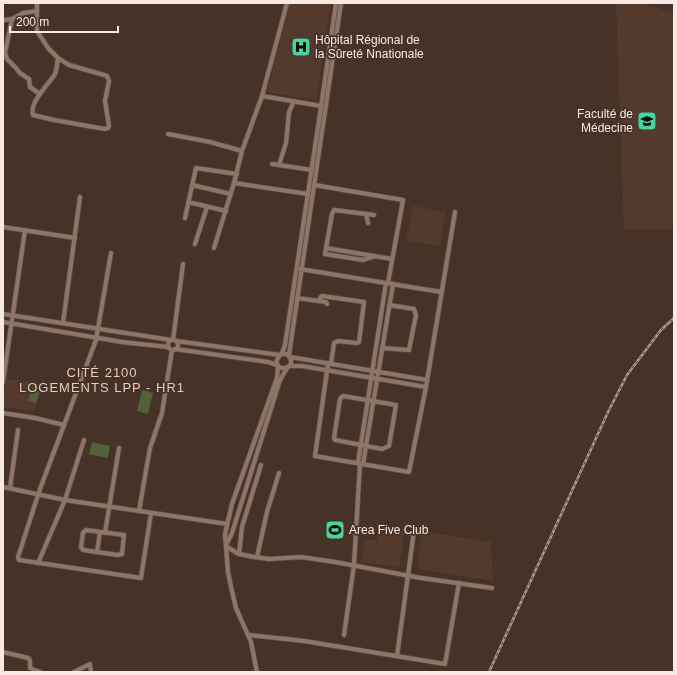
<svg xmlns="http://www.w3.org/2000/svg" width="677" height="675" viewBox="0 0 677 675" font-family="Helvetica,sans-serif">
<rect width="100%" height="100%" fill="#473228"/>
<g fill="#543a2c">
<polygon points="290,3 331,3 316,100 267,92"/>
<polygon points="616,3 641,3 674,13 674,229 624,230"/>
<polygon points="413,206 446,212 440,246 406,241"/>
<polygon points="6,379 43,384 34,411 3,407"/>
<polygon points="378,526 405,530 399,567 361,562 365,539 377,540"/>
<polygon points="421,531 491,542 493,581 418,569"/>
</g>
<g fill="#516239">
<polygon points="33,386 41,389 36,403 28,400"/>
<polygon points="142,390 153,393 148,414 137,411"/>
<polygon points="92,442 110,446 108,458 89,454"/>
</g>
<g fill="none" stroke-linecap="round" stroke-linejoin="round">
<g stroke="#625047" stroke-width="5.5">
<g id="minor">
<path d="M37 3V31L48 48 58 58 69 65 104 75 107 76 109 81 105 101 109 126 108 128 105 129 54 120 33 115C29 102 49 84 55 74 57 69 57 63 58 58"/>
<polyline points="12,19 5,53 7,59 15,67 20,73 29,79 30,87 40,94"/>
<polyline points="4,20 12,19 23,13 37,11"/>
<polyline points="262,96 321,106"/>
<polyline points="168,134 210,142 242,151"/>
<polyline points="272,164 312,170"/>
<polyline points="279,165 286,143 289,112 294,101"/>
<polyline points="234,183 308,194"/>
<polyline points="192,185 231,194"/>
<polyline points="314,185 403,200 388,283"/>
<polyline points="192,203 226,211"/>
<polyline points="366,214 368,223"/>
<polyline points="374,215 334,210 332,214 325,254 363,260 375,256"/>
<polyline points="185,218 196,168 237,174"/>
<polyline points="3,227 75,238"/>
<polyline points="195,244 207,207"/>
<polyline points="214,248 234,183 242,151 262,96 287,3"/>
<polyline points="326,248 392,259"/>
<polyline points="111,253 96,340 40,489 18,557 19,560 141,578 151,513"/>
<polyline points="300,269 441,292"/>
<polyline points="297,298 326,302 327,304"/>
<polyline points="319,301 320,298 322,296 364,302 359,342 357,343 338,341 334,343 331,364"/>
<polyline points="3,314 171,340"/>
<polyline points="3,322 122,342 168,347"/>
<polyline points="63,323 80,197"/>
<polyline points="173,340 183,264"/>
<circle cx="173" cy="345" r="5"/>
<polyline points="176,341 280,355"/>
<polyline points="382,348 409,350 416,315 414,309 389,305"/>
<polyline points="175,349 268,362 277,365"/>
<path d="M281 354H287L291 359V364L287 368H280C274 362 277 359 281 354 283 352 284 348 285 345L320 114 336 3"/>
<polyline points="289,355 341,3"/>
<polyline points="290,357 427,380"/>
<polyline points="328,364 315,456 409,472 426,387 455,212"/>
<polyline points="289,366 302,366 426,387"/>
<polyline points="3,382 25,230"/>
<polygon points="343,396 396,405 389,446 382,449 335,440 334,438 340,399"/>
<polyline points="3,413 35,418 64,425"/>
<polyline points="358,463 386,283"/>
<polyline points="363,464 393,284"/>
<polyline points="3,487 65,500 227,524"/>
<polyline points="10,488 18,430"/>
<polyline points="139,511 150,448 162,413 172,350"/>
<polygon points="86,530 124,535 122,554 118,555 83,550 81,547 83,533"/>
<polyline points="105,533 119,448"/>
<polyline points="227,543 232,533 280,380 287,368"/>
<polyline points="227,547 239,554 254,557 269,559 301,557 335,562 421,578 492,588"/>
<polyline points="97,552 100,532"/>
<polyline points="239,554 242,527 261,465"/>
<polyline points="257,557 267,512 279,473"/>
<polyline points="38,563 65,500 84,440"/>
<polyline points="249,635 304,641 445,664 459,583"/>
<polyline points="344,635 354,565 360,464"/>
<polyline points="3,652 28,658 30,660 30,668 40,672"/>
<polyline points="397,656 414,531"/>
<polyline points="74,672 90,664 91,672"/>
<polyline points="257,672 251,642 236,608 231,587 228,572 225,534 232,504 277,378 278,366"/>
</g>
</g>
<use href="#minor" stroke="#8e756a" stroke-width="4"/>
<g stroke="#ad9c93" stroke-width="2.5">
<polyline id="rail" points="489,672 608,412 627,375 661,330 674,318"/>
</g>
<use href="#rail" stroke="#473228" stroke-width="1" stroke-dasharray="3" stroke-linecap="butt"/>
</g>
<defs>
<g id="hospital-square" transform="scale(1)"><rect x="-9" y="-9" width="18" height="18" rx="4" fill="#47d49d" stroke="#473228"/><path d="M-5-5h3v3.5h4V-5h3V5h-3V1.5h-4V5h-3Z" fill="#111"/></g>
<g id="university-square" transform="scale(1)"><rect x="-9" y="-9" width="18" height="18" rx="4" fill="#47d49d" stroke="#473228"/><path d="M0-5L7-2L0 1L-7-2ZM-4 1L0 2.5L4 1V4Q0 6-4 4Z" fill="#111"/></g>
<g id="stadium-square" transform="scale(1)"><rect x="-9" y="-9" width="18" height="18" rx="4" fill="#47d49d" stroke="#473228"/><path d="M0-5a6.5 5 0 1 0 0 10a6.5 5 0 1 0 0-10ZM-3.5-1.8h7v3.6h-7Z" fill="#111"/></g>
</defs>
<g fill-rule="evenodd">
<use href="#hospital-square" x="301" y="47"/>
<use href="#university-square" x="647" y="121"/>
<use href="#stadium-square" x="335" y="530"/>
</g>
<g text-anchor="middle" stroke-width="3.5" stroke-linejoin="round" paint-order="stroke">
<g font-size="12" fill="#f8eae3" stroke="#473228" text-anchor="start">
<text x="315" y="44">Hôpital Régional de<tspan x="315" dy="14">la Sûreté Nnationale</tspan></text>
<text x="633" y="118" text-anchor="end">Faculté de<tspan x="633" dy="14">Médecine</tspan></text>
<text x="349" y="534">Area Five Club</text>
</g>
<g font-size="13" letter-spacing="1" fill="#e7ccbf" stroke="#473228">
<text x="102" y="377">CITÉ 2100<tspan x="102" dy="15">LOGEMENTS LPP - HR1</tspan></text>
</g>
</g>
<rect width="677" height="675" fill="none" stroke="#f8eae3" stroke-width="8"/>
<path d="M10 26v6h108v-6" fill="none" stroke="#f8eae3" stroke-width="2"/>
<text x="16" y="26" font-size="12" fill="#f8eae3" stroke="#473228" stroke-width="3" paint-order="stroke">200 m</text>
</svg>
